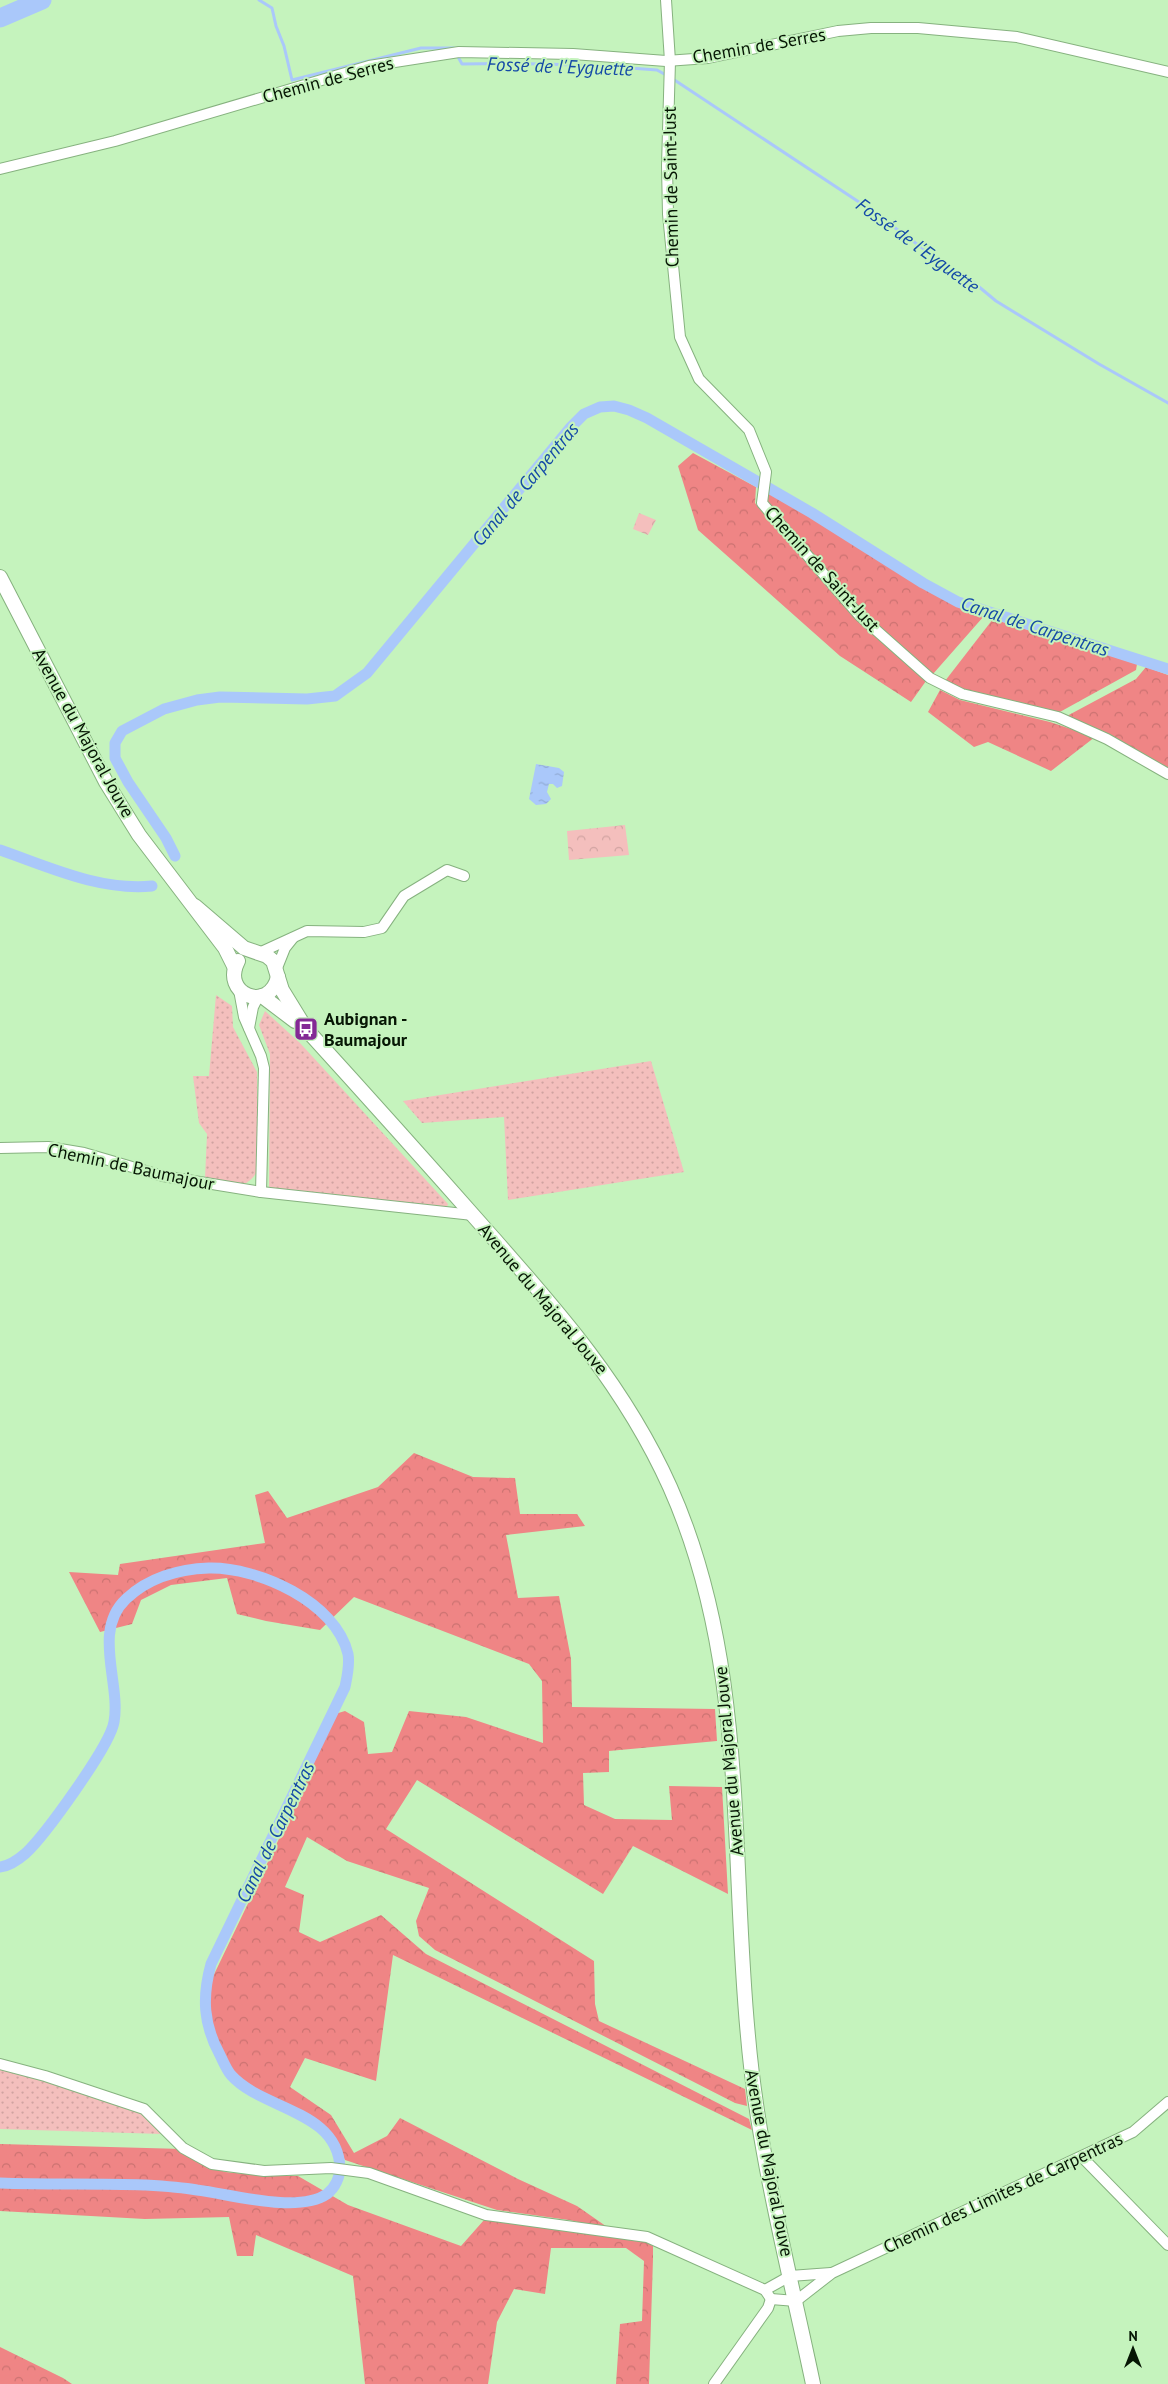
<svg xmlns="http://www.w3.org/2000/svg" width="1168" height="2384" viewBox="0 0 1168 2384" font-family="'PT Sans',sans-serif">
<defs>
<pattern id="grass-dots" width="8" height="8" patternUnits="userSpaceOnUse" patternTransform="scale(1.25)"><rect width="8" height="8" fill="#f4bfbd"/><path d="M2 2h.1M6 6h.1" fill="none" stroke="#d0a3a1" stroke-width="1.8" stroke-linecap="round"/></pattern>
<pattern id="forest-crowns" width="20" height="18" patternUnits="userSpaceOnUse" patternTransform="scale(1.25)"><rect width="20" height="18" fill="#ef8585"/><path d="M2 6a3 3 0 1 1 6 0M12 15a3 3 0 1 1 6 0" fill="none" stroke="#cb7271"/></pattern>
<pattern id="park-crowns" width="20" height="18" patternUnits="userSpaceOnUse" patternTransform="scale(1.25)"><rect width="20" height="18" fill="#f4bfbd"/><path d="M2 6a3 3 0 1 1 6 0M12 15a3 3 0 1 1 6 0" fill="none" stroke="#d0a3a1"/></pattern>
<pattern id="water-ripples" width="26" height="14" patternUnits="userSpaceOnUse" patternTransform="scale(1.25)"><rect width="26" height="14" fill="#aac8fa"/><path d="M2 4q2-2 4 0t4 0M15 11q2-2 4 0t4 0" fill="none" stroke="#91abd5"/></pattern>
</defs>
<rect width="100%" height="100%" fill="#c5f3bd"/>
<g fill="url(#grass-dots)">
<path d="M216 995 232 1006 233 1027 257 1072 258 1170C244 1195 228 1183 205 1178L207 1134 199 1123 193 1076H209Z"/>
<polygon points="265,1011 300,1043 448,1204 446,1209 269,1189 270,1054 259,1025"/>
<polygon points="651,1061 684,1172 508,1200 504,1117 422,1123 403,1101"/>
<polygon points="0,2068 133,2105 146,2115 162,2134 0,2129"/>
</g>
<g fill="url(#forest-crowns)">
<polygon points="693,453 756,487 755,503 855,618 926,681 911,702 840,656 698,530 678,466"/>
<polygon points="767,491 951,603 984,616 933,674 864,616 764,500"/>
<polygon points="993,619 1137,664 1136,670 1058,713 964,691 945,681"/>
<polygon points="1146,667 1168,675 1168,770 1065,717 1136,679"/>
<polygon points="940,690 960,700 1050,722 1095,737 1051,771 988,742 974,747 928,712"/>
<polygon points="414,1453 473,1477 515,1478 520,1514 577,1514 585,1526 506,1535 518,1598 559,1596 571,1659 572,1707 715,1709 717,1741 609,1751 609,1772 583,1773 584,1805 615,1819 672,1820 669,1786 722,1787 728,1894 633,1846 603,1894 417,1780 386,1829 594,1961 595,2004 599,2021 745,2089 747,2106 735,2103 435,1950 419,1936 416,1921 429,1888 347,1861 307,1837 285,1887 304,1895 299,1932 320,1942 381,1915 426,1954 749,2119 752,2130 393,1955 376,2081 305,2058 290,2087 331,2115 354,2153 387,2136 400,2118 518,2179 577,2206 610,2229 569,2220 497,2210 345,2160 334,2139 317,2120 246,2085 232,2071 214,2039 207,2013 208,1987 299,1797 335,1714 345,1711 364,1722 368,1754 392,1752 409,1711 466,1717 543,1743 542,1681 529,1664 354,1597 320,1630 266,1621 237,1614 227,1578 171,1585 141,1600 132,1624 100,1632 69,1572 118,1575 120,1564 265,1543 255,1495 268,1491 287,1518 378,1487"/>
<polygon points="0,2144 183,2149 191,2158 225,2172 265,2176 298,2176 348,2205 461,2246 484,2220 644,2241 653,2246 653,2259 649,2384 616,2384 620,2324 642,2321 644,2261 626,2248 551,2248 545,2294 514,2289 497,2322 488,2384 365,2384 353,2276 256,2235 253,2256 237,2256 229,2217 145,2219 0,2211"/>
<polygon points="0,2347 63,2378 72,2384 0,2384"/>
</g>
<g fill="url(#park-crowns)">
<polygon points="639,513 656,520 648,535 633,529"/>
<polygon points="625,825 629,855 569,860 567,831"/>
</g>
<polygon fill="url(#water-ripples)" points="536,764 559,768 564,772 562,786 557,788 553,784 549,784 547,792 551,799 546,804 536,805 529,799"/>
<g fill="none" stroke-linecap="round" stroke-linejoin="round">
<g stroke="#aac8fa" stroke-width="3">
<polyline points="259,0 272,8 276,26 284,46 292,80 421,48 454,48"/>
<path d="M457 55 462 64C527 62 592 65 657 70L666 75"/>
<polyline points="673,79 868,208 944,264 972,281 996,301 1099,364 1168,403"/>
</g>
<g stroke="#aac8fa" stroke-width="11">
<path d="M0 850C49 867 99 891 152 886"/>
<polyline points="175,856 166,838 128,782 115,758 115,743 122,731 164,709 197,700 220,697 307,699 335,696 367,673 570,428 584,414 600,407 614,406 629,410 647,418 812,513 923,583 958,602 1168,669"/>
<path d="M0 1867C10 1866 18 1860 26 1853 45 1835 110 1746 114 1722 121 1683 92 1631 126 1599 148 1578 179 1569 209 1568 258 1567 336 1602 348 1654 350 1665 347 1677 345 1687L211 1964C202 1997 203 2024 220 2055 223 2061 226 2069 231 2075 262 2110 338 2110 340 2168 340 2177 335 2188 327 2194 298 2214 230 2194 197 2190 179 2187 161 2186 144 2185 96 2183 48 2185 0 2183"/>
</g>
<polyline stroke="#aac8fa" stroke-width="19" points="0,18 42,0"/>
<g stroke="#86b27f" stroke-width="12">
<g id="street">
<polyline points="666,0 670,61 667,166 668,214 680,337 699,379 749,430 766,472 762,503 859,615 930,678 962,694 1058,717 1107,739 1168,774"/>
<polyline points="0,169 115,141 369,66 459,52 573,54 666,61 708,58 838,31 871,28 918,28 1017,37 1168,72"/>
<polyline points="259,953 307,931 364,932 382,928 404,896 447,870 464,876"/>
<polyline points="277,968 285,948 293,938"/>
<polyline points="239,990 244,1017 261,1056 264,1068 261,1192"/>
<polyline points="249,1028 253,1007 258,997"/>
<polyline points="0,1148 48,1147 84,1153 163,1176 261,1192 473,1215"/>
<polyline points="0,2064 45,2076 144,2109 183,2148 212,2164 264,2171 331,2168 369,2173 486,2215 647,2237 765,2290 771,2299"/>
<polyline points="1082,2157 1168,2245"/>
<polyline points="765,2290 790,2276 831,2273"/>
<polyline points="771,2299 796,2301 832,2273 1133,2132 1168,2102"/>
<polyline points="714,2384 768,2308 771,2299"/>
</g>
</g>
<g stroke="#86b27f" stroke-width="16">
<g id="secondary">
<polyline points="0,577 106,782 139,835 225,948 235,968"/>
<path d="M195 906 244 948 267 956 273 961 282 990 306 1029C367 1096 427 1163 487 1231 559 1312 625 1387 670 1487 748 1662 730 1850 748 2036 758 2153 789 2269 813 2384"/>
<path d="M238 961C220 994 269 1014 278 977"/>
<polyline points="262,996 295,1021"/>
</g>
</g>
<use href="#street" stroke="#fff" stroke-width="10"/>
<use href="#secondary" stroke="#fff" stroke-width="14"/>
</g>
<defs>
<g id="bus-square" transform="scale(1.25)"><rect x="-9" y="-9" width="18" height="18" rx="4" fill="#842995" stroke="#c5f3bd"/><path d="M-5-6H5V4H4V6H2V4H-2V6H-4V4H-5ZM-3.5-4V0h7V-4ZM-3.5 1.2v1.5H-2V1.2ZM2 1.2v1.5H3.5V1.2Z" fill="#fff"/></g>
</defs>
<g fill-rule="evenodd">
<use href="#bus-square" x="306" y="1029"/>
</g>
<g text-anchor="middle" stroke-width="4" stroke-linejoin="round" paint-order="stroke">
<g font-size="18" fill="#061604" stroke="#c5f3bd">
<text transform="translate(759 46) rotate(-10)" y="6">Chemin de Serres</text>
<text transform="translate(328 80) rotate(-15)" y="6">Chemin de Serres</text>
<text transform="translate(671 187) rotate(-91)" y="6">Chemin de Saint-Just</text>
<text transform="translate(822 569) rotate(48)" y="6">Chemin de Saint-Just</text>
<text transform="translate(83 733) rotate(61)" y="6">Avenue du Majoral Jouve</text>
<text transform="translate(131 1167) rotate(12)" y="6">Chemin de Baumajour</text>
<text transform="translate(543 1299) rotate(50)" y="6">Avenue du Majoral Jouve</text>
<text transform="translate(729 1761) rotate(-95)" y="6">Avenue du Majoral Jouve</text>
<text transform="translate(769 2163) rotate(79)" y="6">Avenue du Majoral Jouve</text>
<text transform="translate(1003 2193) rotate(-25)" y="6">Chemin des Limites de Carpentras</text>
</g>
<g font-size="18" font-weight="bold" fill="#061604" stroke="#c5f3bd" text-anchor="start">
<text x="324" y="1025">Aubignan -<tspan x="324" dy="21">Baumajour</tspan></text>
</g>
<g font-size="19" font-style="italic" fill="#144aa7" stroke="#c5f3bd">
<text transform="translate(560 66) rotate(2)" y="7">Fossé de l'Eyguette</text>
<text transform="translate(918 245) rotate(36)" y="7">Fossé de l'Eyguette</text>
<text transform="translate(525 484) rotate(-50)" y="7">Canal de Carpentras</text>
<text transform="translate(1035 626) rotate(18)" y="7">Canal de Carpentras</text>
<text transform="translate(275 1832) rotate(-64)" y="7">Canal de Carpentras</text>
</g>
</g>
<g transform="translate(1133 2349)" stroke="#c5f3bd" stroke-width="4" paint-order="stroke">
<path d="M0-4L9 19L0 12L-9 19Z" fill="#061604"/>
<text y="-8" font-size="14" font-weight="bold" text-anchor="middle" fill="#061604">N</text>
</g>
</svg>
